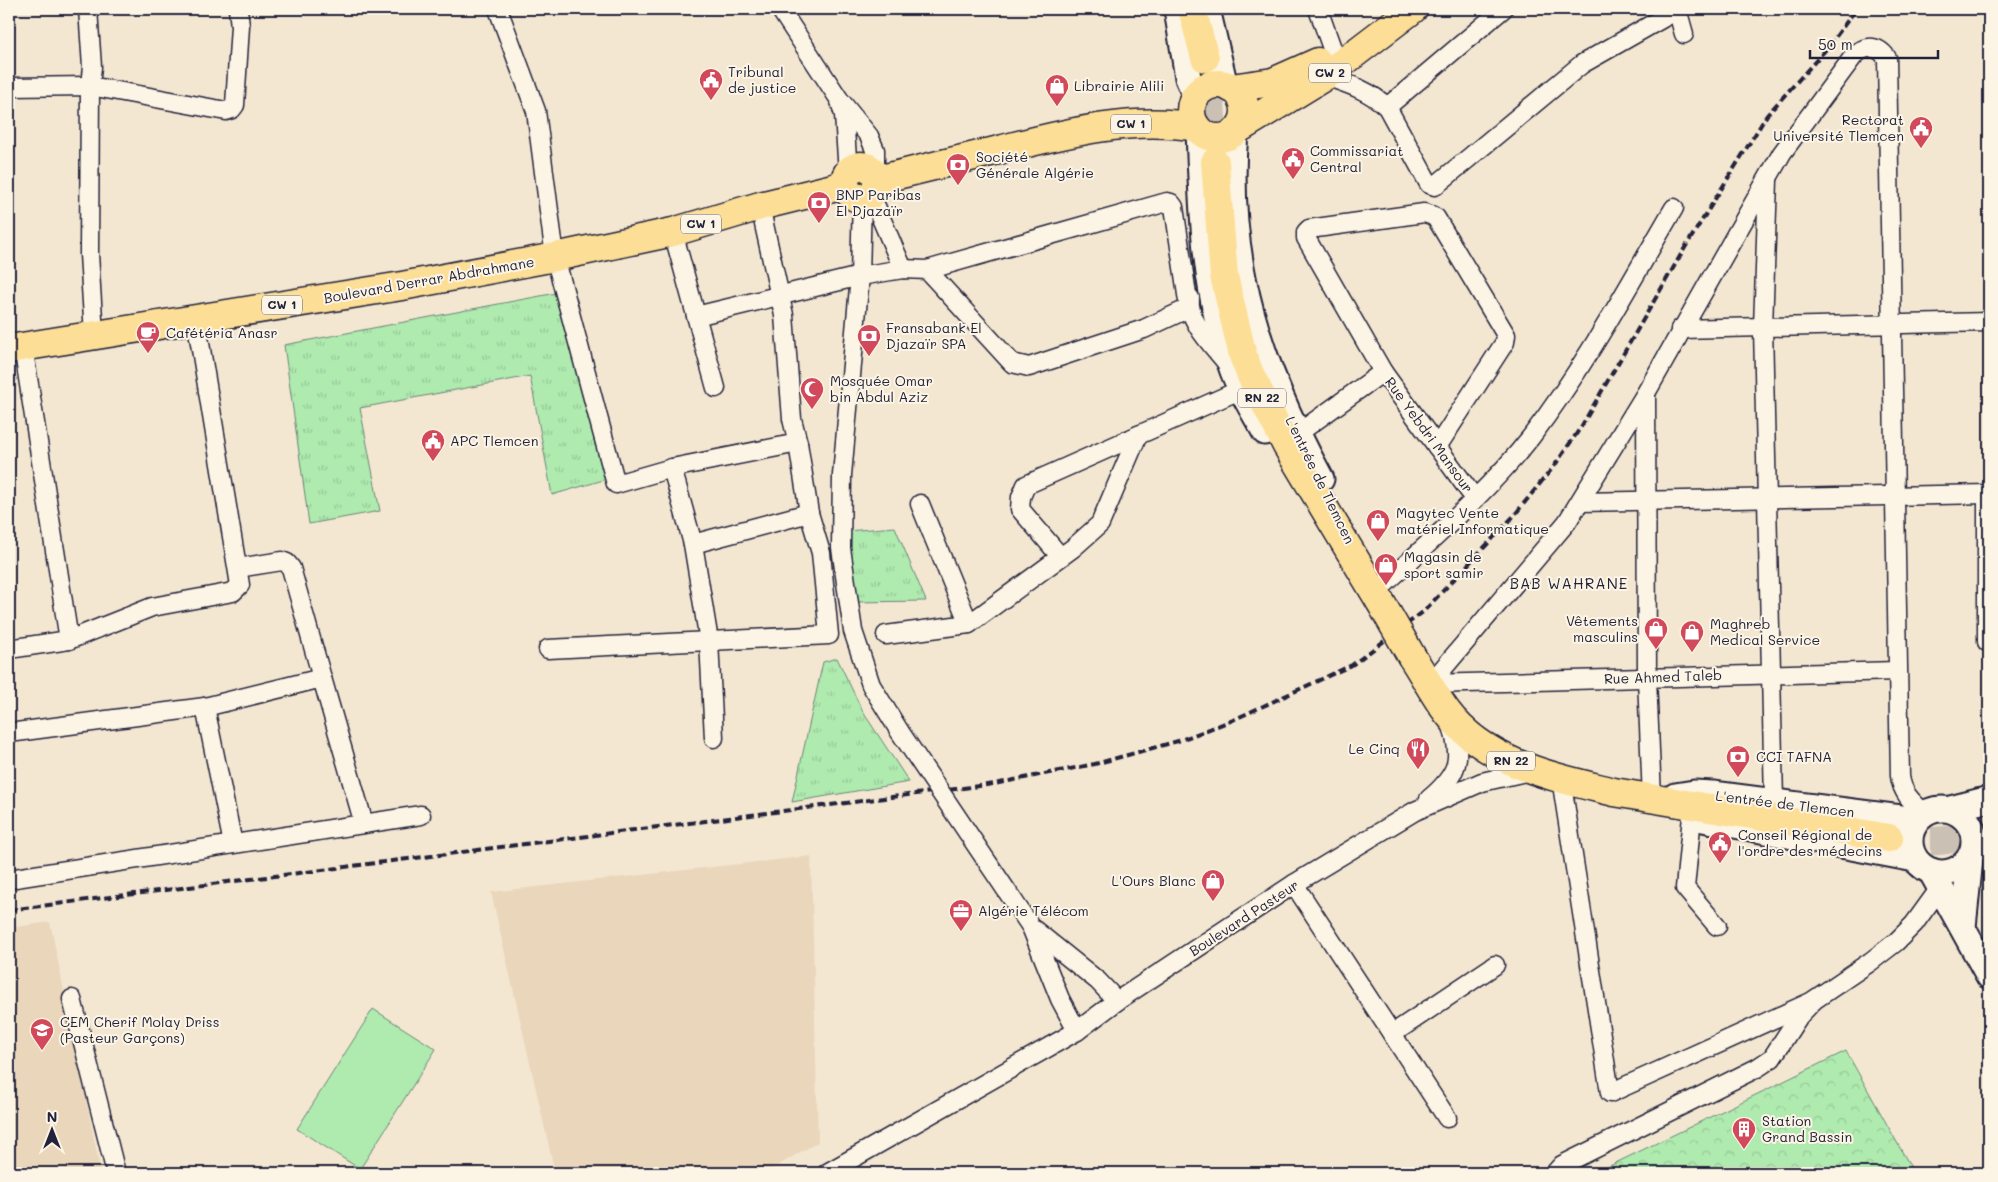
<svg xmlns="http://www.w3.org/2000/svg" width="1998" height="1182" viewBox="0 0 1998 1182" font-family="Mali,sans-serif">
<defs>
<pattern id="grass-tufts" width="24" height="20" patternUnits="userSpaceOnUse" patternTransform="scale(1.25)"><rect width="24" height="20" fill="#afeaaf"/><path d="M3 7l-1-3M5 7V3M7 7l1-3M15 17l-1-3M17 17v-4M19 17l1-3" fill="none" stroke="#96c897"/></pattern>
<pattern id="park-crowns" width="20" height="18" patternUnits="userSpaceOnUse" patternTransform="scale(1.25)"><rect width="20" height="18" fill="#afeaaf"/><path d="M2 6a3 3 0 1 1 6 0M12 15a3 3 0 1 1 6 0" fill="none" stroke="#96c897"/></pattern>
</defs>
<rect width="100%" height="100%" fill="#f4e7d2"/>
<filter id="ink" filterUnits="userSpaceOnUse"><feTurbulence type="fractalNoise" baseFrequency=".02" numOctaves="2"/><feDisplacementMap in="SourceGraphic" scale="10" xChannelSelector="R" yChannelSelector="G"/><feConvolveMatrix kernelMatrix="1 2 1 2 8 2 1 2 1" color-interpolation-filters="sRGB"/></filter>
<g filter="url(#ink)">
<g fill="#ead6bb">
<polygon points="811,856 818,1142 765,1173 555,1173 491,892"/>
<polygon points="50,922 101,1173 9,1173 9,928"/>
</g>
<g fill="url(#grass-tufts)" stroke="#688675">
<polygon points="556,293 607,479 552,495 530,376 360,408 380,511 309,524 284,345"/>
<polygon points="895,527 926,601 855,602 847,531"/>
<polygon points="837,658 863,712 909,782 792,802 823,662"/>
</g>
<polygon fill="url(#park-crowns)" stroke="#688675" points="1846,1051 1914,1173 1595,1173"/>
<polygon fill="#afeaaf" stroke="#688675" points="373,1009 436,1049 360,1169 297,1129"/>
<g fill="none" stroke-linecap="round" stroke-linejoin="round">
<g stroke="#cac0b4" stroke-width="28" stroke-dasharray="28 14" stroke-linecap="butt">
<polyline points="1205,58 1211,104 1215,162"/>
<path d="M1889 838C1934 843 1947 845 1989 825"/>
</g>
<g stroke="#22223b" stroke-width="21">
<g id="street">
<polyline points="88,9 92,67 90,86 89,254 94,335"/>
<polyline points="498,9 536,111 555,257 616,484 672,468 798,443"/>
<polyline points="780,9 839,99 869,136 875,150 875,175"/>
<polyline points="1318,9 1334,54 1340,65"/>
<polyline points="1677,9 1684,34"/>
<path d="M1325 76C1348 84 1369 90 1387 107L1429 184 1435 186 1582 64 1677 10"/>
<polyline points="9,87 90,86 226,111 232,109 235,105 240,26 238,9"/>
<polyline points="840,101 844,115 848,173"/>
<polyline points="1387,107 1503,9"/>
<polyline points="1768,180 1763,328 1774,801"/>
<polyline points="871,195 903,269"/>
<polyline points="862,198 860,276 842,475 841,548 853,631 871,685 900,732"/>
<polyline points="673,232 716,388"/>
<path d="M1190 298C1187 320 1211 344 1225 361"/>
<polyline points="696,316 860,276 903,269 927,270 1167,202 1171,203 1174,207 1189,308 1144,329 1029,367 1012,363 927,270"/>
<polyline points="1680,329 1989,322"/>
<polyline points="1383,372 1306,238 1306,232 1309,229 1424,213 1431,215 1436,218 1506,335 1505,342 1437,447"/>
<polyline points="1646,393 1647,678 1652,799"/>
<polyline points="1297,434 1383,372 1475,499"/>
<polyline points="672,468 693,544 709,641 714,738"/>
<polyline points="1580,502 1989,494"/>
<polyline points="920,504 969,624"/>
<polyline points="693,544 809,513"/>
<polyline points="1060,556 1020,509 1021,497 1026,485 1242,389"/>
<polyline points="238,568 282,561 287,563 291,568 322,678"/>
<path d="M1375 593C1427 544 1487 493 1531 437 1586 365 1629 285 1674 208"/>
<polyline points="886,635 969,624 1073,548 1100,524 1138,435"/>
<polyline points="69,640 152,607 233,592 240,585 196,319"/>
<polyline points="1987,642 1987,494"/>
<polyline points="9,649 69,640 23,346"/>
<polyline points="548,649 829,635 821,553 809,513 798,443 792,419 784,315 760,206"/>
<path d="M1430 684 1567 522 1646 393 1782 153 1853 57C1864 45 1877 44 1887 58L1900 776C1902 793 1912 802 1924 813"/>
<polyline points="1430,684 1897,671"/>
<polyline points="205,707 322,678 364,824"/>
<polyline points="9,733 205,707 233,844"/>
<polyline points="1561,778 1610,1093 1813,1001"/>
<path d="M1429 799C1460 773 1463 758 1450 720"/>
<polyline points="1692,816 1685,888 1717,926"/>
<polyline points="9,879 421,815"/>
<polyline points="1294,884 1447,1118"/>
<polyline points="1031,927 1060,999 1077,1031"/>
<polyline points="1032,928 1098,981 1117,1001"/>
<polyline points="72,999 116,1173"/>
<polyline points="1392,1034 1495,965"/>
<polyline points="827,1173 1077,1031 1117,1001 1294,884 1415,811 1482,782 1534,770"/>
<polyline points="1555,1173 1562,1165 1757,1068 1772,1058 1799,1016 1814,1000 1870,962 1896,942 1914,924 1940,888"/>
</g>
</g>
<g stroke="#22223b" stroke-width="29">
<g id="secondary">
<polyline points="1177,9 1188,78 1196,96"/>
<polyline points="1207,9 1225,86"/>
<path d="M1199 130C1202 211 1204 294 1233 371 1241 392 1254 412 1265 432"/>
<path d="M1235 132C1224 261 1260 367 1321 479"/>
<polyline points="1675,796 1694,793 1713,794 1917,820"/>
<circle cx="1942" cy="841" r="32"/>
<polyline points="1950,809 1989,799"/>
<polyline points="1703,819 1915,859"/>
<polyline points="1931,871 1989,976"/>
<polyline points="1963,927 1970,859"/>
</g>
</g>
<g stroke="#22223b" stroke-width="31">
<g id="primary">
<polyline points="1192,9 1205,58"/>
<circle cx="1218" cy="111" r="27"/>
<polyline points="1231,88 1273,82 1318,62"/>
<polyline points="1240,128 1325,76 1413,9"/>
<polyline points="1215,162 1224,276 1243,356 1251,376 1287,446 1380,601"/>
<circle cx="861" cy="182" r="16"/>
<path d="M877 180C919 170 961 159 1003 149 1066 133 1131 116 1196 127"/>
<polyline points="9,349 402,286 555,257 673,232 760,206 845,185"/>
<path d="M1412 657C1424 675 1434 695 1447 712 1486 764 1554 777 1614 792L1889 838"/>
</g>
</g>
<use href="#street" stroke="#fcf5e5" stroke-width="18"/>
<use href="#secondary" stroke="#fcf5e5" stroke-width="25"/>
<use href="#primary" stroke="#fcde96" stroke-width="28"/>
<polyline stroke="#22223b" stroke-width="4" stroke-dasharray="8 4" stroke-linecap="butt" points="9,910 994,784 1095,764 1178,741 1233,720 1352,665 1423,612 1512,518 1555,465 1581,427 1683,251 1767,115 1829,46 1856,9"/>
<g stroke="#22223b" stroke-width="21" stroke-linecap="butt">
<polyline id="street-bridge" points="900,732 1031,927"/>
</g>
<g stroke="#22223b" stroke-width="31" stroke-linecap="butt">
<polyline id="primary-bridge" points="1380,601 1412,657"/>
</g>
<use href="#street-bridge" stroke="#fcf5e5" stroke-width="18"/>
<use href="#primary-bridge" stroke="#fcde96" stroke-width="28"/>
</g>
</g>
<defs>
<g id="civic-pin" transform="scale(1.25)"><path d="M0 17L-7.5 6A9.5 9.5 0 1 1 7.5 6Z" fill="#d1495b" stroke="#fcf5e5"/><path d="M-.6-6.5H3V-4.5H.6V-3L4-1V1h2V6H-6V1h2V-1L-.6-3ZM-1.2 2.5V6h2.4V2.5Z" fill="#fff"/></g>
<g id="shop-pin" transform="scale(1.25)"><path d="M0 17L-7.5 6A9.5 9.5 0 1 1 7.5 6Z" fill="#d1495b" stroke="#fcf5e5"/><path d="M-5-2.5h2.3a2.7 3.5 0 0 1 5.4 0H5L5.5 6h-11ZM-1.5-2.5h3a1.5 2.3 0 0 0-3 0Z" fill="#fff"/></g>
<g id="bank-pin" transform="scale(1.25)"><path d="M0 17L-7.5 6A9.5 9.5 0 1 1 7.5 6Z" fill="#d1495b" stroke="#fcf5e5"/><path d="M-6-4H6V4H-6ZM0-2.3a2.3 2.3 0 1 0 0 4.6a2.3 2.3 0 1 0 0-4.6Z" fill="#fff"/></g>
<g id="cafe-pin" transform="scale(1.25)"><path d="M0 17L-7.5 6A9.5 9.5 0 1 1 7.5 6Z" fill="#d1495b" stroke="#fcf5e5"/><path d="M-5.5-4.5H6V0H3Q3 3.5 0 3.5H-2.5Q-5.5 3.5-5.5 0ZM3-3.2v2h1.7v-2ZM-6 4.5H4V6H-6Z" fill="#fff"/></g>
<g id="mosque-pin" transform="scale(1.25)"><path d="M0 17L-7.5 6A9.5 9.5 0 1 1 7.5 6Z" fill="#d1495b" stroke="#fcf5e5"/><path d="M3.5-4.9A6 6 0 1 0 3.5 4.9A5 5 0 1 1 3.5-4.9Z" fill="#fff"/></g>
<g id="restaurant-pin" transform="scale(1.25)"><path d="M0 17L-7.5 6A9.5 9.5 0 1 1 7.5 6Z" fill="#d1495b" stroke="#fcf5e5"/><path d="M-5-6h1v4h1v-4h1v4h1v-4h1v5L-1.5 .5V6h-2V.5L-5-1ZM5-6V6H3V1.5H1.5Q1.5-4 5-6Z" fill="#fff"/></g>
<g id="office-pin" transform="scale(1.25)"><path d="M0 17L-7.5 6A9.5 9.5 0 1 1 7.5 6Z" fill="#d1495b" stroke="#fcf5e5"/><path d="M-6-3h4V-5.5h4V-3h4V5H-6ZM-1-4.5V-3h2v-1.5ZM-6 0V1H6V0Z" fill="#fff"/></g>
<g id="school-pin" transform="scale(1.25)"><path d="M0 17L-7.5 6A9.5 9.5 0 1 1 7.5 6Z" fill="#d1495b" stroke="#fcf5e5"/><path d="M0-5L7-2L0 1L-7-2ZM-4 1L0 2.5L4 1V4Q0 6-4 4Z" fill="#fff"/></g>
<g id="building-pin" transform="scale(1.25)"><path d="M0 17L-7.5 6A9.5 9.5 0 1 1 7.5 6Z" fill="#d1495b" stroke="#fcf5e5"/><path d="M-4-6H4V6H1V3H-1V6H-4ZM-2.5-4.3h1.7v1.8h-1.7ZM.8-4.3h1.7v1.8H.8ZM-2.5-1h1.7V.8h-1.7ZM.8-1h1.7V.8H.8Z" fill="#fff"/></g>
</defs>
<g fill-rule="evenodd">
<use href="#civic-pin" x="711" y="80"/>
<use href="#shop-pin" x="1057" y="86"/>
<use href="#civic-pin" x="1921" y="128"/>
<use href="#civic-pin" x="1293" y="159"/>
<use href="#bank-pin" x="958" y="165"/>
<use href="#bank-pin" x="819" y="203"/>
<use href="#cafe-pin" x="148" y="333"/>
<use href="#bank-pin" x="869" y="336"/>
<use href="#mosque-pin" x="812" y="389"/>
<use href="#civic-pin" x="433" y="441"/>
<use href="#shop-pin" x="1378" y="521"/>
<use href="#shop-pin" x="1386" y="565"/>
<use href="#shop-pin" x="1656" y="629"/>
<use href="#shop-pin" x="1692" y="632"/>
<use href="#restaurant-pin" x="1418" y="749"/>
<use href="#bank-pin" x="1738" y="757"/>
<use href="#civic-pin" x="1720" y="843"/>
<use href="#shop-pin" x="1213" y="881"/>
<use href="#office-pin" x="961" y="911"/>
<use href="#school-pin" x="42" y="1030"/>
<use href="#building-pin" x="1744" y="1129"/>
</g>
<g text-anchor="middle" stroke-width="4" stroke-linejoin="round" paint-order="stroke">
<g fill="#fcf5e5" stroke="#63616e" stroke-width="1">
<rect x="1309" y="63.5" width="42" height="19" rx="4"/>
<rect x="1111" y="114.5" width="40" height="19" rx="4"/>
<rect x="681" y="214.5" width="40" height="19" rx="4"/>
<rect x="262" y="295.5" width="40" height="19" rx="4"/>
<rect x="1238" y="388.5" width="48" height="19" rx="4"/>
<rect x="1487" y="751.5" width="48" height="19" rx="4"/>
</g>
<g font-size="12" font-weight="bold" fill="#22223b">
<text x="1330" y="77">CW 2</text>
<text x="1131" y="128">CW 1</text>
<text x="701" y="228">CW 1</text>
<text x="282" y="309">CW 1</text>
<text x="1262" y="402">RN 22</text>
<text x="1511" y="765">RN 22</text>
</g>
<g font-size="14" fill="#22223b" stroke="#fcf5e5" text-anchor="start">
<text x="728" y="77">Tribunal<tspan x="728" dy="16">de justice</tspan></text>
<text x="1074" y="91">Librairie Alili</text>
<text x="1904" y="125" text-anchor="end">Rectorat<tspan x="1904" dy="16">Université Tlemcen</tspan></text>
<text x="1310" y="156">Commissariat<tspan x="1310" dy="16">Central</tspan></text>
<text x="976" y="162">Société<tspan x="976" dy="16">Générale Algérie</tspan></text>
<text x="836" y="200">BNP Paribas<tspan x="836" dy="16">El Djazaïr</tspan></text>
<text x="886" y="333">Fransabank El<tspan x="886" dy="16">Djazaïr SPA</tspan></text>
<text x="166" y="338">Cafétéria Anasr</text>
<text x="830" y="386">Mosquée Omar<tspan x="830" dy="16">bin Abdul Aziz</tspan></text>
<text x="450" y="446">APC Tlemcen</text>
<text x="1396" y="518">Magytec Vente<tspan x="1396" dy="16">matériel Informatique</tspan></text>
<text x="1404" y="562">Magasin de<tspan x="1404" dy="16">sport samir</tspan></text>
<text x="1638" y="626" text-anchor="end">Vêtements<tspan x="1638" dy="16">masculins</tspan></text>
<text x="1710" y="629">Maghreb<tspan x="1710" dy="16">Medical Service</tspan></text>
<text x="1400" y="754" text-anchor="end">Le Cinq</text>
<text x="1756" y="762">CCI TAFNA</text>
<text x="1738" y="840">Conseil Régional de<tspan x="1738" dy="16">l'ordre des médecins</tspan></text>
<text x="1196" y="886" text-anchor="end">L'Ours Blanc</text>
<text x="978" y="916">Algérie Télécom</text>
<text x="60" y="1027">CEM Cherif Molay Driss<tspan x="60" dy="16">(Pasteur Garçons)</tspan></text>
<text x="1762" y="1126">Station<tspan x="1762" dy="16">Grand Bassin</tspan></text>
</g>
<g font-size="14" fill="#22223b" stroke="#fcf5e5">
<text transform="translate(429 280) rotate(-10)" y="5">Boulevard Derrar Abdrahmane</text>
<text transform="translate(1429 435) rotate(54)" y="5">Rue Yebdri Mansour</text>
<text transform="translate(1320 480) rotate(64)" y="5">L'entrée de Tlemcen</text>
<text transform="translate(1663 677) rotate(-2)" y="5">Rue Ahmed Taleb</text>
<text transform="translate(1785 804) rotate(7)" y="5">L'entrée de Tlemcen</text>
<text transform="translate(1244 918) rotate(-33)" y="5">Boulevard Pasteur</text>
</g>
<g font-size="15" letter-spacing="1" fill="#22223b" stroke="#fcf5e5">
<text x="1569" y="589">BAB WAHRANE</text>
</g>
</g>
<rect width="1998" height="1182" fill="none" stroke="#fcf5e5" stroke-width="30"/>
<rect x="15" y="15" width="1968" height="1152" fill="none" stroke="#22223b" stroke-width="2" filter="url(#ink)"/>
<g transform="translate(52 1130)" stroke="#fcf5e5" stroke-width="4" paint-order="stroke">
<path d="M0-4L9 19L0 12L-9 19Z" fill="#22223b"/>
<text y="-8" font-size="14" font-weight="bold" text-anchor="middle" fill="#22223b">N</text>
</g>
<path d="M1810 50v8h128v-8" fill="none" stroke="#22223b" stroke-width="2.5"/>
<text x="1818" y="50" font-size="15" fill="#22223b" stroke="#fcf5e5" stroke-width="4" paint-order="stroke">50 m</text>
</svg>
